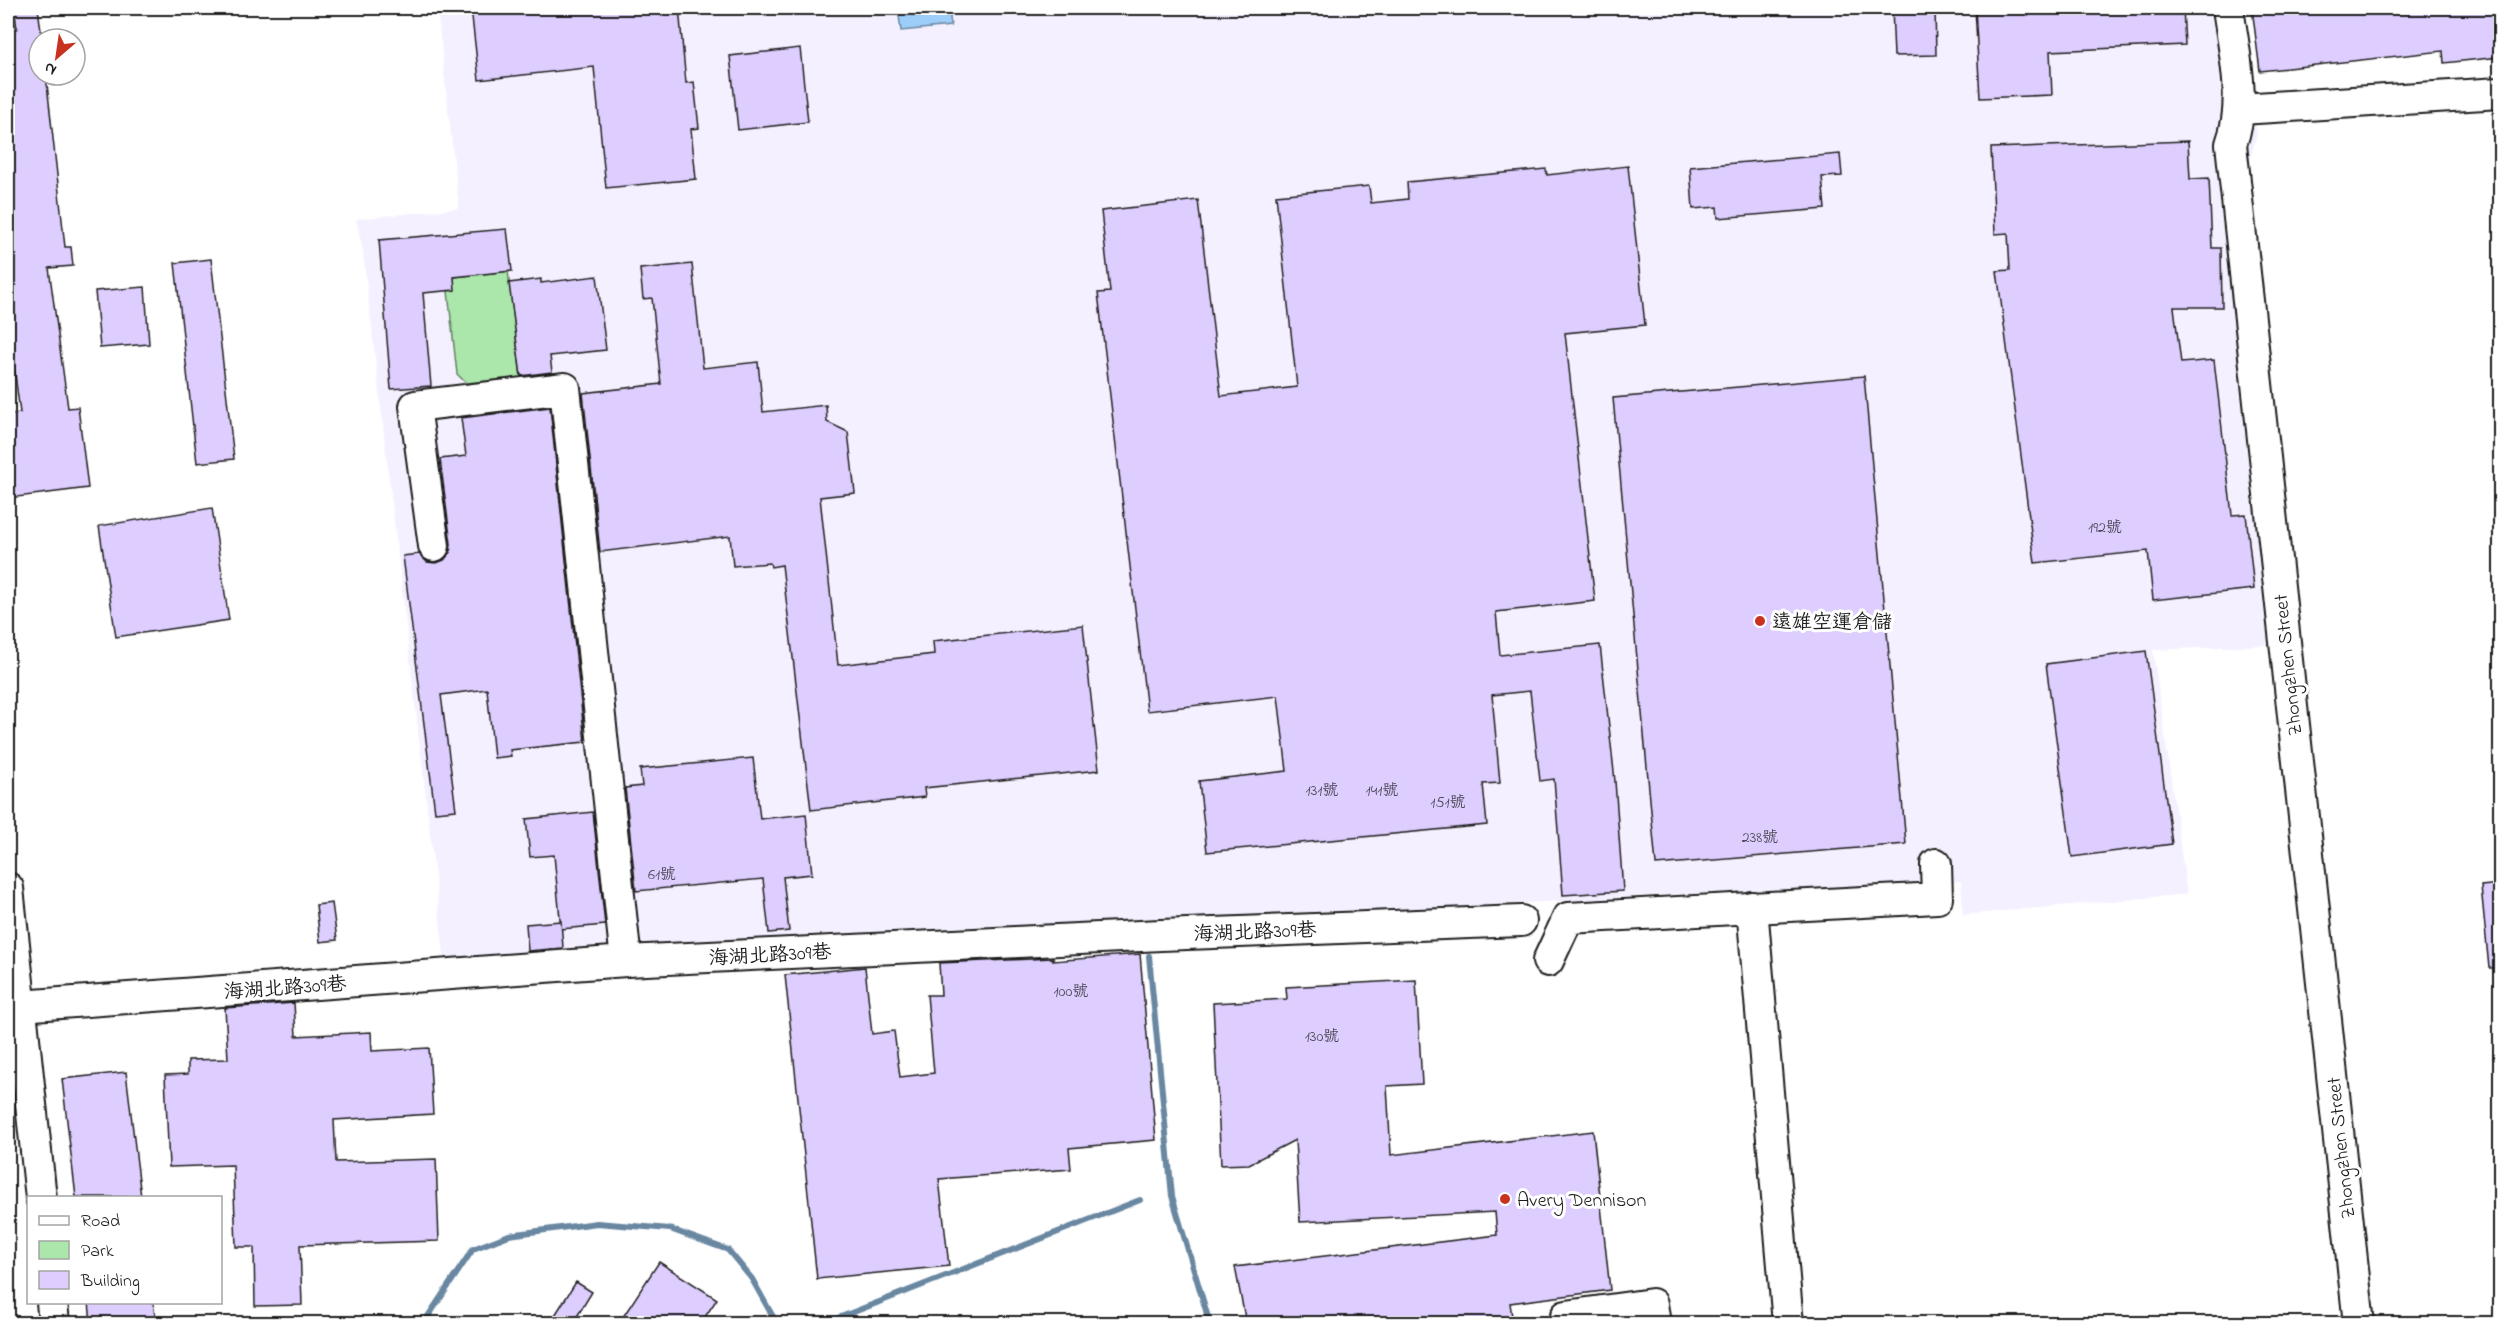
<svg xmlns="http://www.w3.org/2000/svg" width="2508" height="1331" viewBox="0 0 2508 1331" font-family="'Indie Flower','LXGW WenKai TC',sans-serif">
<rect width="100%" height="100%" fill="#fff"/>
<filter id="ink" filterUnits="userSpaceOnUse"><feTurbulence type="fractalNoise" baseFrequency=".0167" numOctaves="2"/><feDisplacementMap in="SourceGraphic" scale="12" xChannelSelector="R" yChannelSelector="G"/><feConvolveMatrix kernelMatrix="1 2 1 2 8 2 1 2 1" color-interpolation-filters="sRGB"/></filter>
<g filter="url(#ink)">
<polygon fill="#f5f0ff" points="437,8 2241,8 2257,135 2244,181 2292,644 2153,650 2187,894 1963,915 1961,881 1889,887 1685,894 445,964 363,252 356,219 459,208"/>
<polygon fill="#abe6ab" stroke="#648164" stroke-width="1.5" points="508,271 521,378 466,383 457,374 448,291 454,290 454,277"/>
<polygon fill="#9ccef9" stroke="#6987a1" stroke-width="1.5" points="898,8 949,8 951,26 901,31"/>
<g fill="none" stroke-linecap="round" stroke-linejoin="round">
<g stroke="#6987a1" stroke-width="6">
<polyline points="1149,956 1172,1196 1210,1324"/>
<polyline points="423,1324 473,1249 509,1235 597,1223 670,1229 728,1250 752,1279 777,1324"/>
<polyline points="823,1324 1140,1200"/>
</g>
</g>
<g fill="#decdff" stroke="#1c1c1c" stroke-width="1.5">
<polygon points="14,8 38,8 42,39 39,39 39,75 46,75 65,247 71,247 73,266 49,268 68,408 78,407 88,488 9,498 8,415 20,413 8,321 8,30 17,29"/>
<polygon points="471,8 679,8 686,83 694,82 699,128 691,129 696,179 606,188 594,67 479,80"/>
<polygon points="1892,8 1935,8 1936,55 1894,56"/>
<polygon points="1975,8 2183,8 2185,45 2050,51 2052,95 1980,98"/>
<polygon points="2252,8 2500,8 2500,57 2444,63 2443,51 2260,71"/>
<polygon points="800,48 808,122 738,130 730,56"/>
<polygon points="2188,141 2190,179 2209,178 2212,248 2221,248 2222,307 2174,307 2181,363 2214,360 2232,515 2246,514 2254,589 2153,600 2148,551 2035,563 1997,271 2010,270 2008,233 1995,234 1991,148"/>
<polygon points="1840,154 1842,176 1822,177 1825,209 1718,218 1717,207 1693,209 1690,167"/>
<polygon points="1628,166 1645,325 1565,333 1595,601 1496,612 1500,655 1600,645 1615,781 1623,891 1563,895 1554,779 1540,781 1530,691 1492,695 1500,783 1483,784 1487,825 1207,852 1199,781 1287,771 1278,696 1147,711 1098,293 1110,292 1101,211 1198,200 1221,396 1297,387 1276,195 1369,186 1371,203 1408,199 1407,182 1546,169 1547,175"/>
<polygon points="507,229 512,271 454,277 455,290 423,293 431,386 391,389 379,240"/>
<polygon points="211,259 234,459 197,463 175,263"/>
<polygon points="692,264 703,368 758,362 763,412 826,405 827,422 848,432 855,493 820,497 838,665 934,654 933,641 1083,625 1099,770 924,788 925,797 811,810 782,565 771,567 770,563 733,566 730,536 600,552 583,393 661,384 652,298 643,299 640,269"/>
<polygon points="597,276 606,350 550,356 552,372 521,376 509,283 541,279 541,283"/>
<polygon points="145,287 149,344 100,348 95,291"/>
<polygon points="1864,376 1906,844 1656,865 1613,398"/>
<polygon points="550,407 585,742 510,750 511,756 494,758 487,689 441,695 456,810 435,812 403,556 419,554 427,562 436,563 444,560 450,553 451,544 440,459 466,456 461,418"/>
<polygon points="212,508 229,620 116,637 99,526"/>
<polygon points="2146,651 2172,844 2072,857 2046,664"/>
<polygon points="753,758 760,819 806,814 812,874 783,877 789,931 769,933 763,879 636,891 625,788 642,786 640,769"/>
<polygon points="593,812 605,925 561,929 554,855 530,857 526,819"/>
<polygon points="2500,884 2500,968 2489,968 2481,886"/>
<polygon points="332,903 337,940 320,942 316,905"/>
<polygon points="561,921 563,948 528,951 526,924"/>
<polygon points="1140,954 1156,1140 1069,1148 1071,1169 939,1179 949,1266 817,1279 785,975 865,967 872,1034 894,1031 900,1077 934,1073 927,995 941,995 939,963 1053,958 1053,961"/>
<polygon points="1416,980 1422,1084 1387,1086 1391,1155 1593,1131 1610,1290 1510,1303 1513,1323 1377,1323 1376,1317 1335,1323 1246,1323 1235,1267 1497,1235 1495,1212 1300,1222 1295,1140 1249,1164 1221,1165 1213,1003 1287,999 1286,987"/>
<polygon points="294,1003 296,1036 371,1032 372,1051 429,1048 433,1114 334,1120 336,1162 436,1159 439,1241 300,1245 302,1305 255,1306 254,1247 236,1247 233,1165 169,1167 165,1075 188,1074 188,1060 228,1059 225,1008"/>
<polygon points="126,1072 141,1197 76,1197 62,1079"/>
<polygon points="659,1262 717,1299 701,1323 619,1323"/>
<polygon points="576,1282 592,1292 573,1323 550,1323"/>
<polygon points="89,1302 153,1302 156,1323 91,1323"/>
</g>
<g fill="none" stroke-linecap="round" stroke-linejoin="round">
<g stroke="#1c1c1c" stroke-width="34">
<g id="minor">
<path d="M2228 8C2234 52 2247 102 2231 144L2359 1324"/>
<polyline points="2240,109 2500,93"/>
<polyline points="434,546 415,406 565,388 626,961"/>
<polyline points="8,888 41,1198"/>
<polyline points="1752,907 1788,1324"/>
<polyline points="1548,961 1568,918 1937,898 1936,864"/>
<polyline points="20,1006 626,961 1161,935 1521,921"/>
<polyline points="52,1302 54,1324"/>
<polyline points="1567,1324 1566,1316 1652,1304 1655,1324"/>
</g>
</g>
<use href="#minor" stroke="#fff" stroke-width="30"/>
</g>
</g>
<g fill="#c8321e" stroke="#fff" stroke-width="2">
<circle cx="1760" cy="621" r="6"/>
<circle cx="1505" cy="1199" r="6"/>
</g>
<g text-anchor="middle" stroke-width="6" stroke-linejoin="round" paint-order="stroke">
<g font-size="16" fill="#4c4855">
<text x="2105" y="532">192號</text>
<text x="1322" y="795">131號</text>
<text x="1382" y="795">141號</text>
<text x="1448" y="807">151號</text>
<text x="1760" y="842">238號</text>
<text x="662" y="879">61號</text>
<text x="1071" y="996">100號</text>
<text x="1322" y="1041">130號</text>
</g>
<g font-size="20" fill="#1c1c1c" stroke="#fff" text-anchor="start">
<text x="1772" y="628">遠雄空運倉儲</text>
<text x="1517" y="1206">Avery Dennison</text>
</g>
<g font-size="20" fill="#1c1c1c" stroke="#fff">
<text transform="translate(2287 665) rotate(-96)" y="7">Zhongzhen Street</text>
<text transform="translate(1255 931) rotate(-2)" y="7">海湖北路309巷</text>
<text transform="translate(770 954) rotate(-3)" y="7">海湖北路309巷</text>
<text transform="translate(285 987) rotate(-4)" y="7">海湖北路309巷</text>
<text transform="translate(2340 1148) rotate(-96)" y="7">Zhongzhen Street</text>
</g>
</g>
<rect width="2508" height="1331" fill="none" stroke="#fff" stroke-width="30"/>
<rect x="15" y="15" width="2478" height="1301" fill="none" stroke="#1c1c1c" stroke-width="2" filter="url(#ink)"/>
<rect x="27" y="1196" width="195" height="108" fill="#ffffff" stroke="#a4a4a4" stroke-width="1.5"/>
<rect x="39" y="1216" width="30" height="9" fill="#ffffff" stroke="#a4a4a4" stroke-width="1.5"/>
<text x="81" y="1226" font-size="18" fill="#1c1c1c">Road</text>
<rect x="39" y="1241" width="30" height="18" fill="#abe6ab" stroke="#a4a4a4" stroke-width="1.5"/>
<text x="81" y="1256" font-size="18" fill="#1c1c1c">Park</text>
<rect x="39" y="1271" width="30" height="18" fill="#decdff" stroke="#a4a4a4" stroke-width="1.5"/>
<text x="81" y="1286" font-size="18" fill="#1c1c1c">Building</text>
<g transform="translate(57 57) rotate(209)"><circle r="28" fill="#ffffff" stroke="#a4a4a4" stroke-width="1.5"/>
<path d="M0-4.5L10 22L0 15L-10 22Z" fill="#c8321e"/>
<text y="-9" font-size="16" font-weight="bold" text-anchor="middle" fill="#1c1c1c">N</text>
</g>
</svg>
